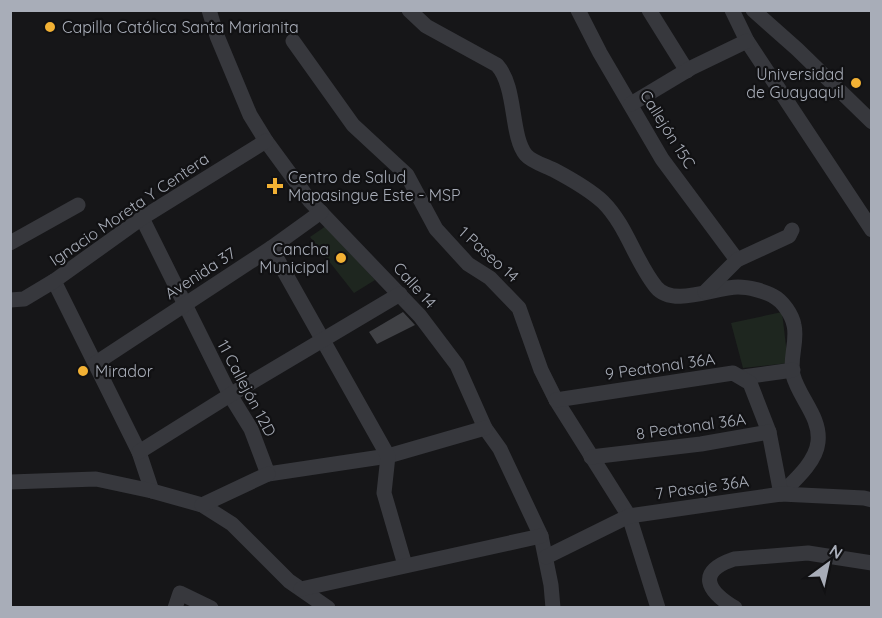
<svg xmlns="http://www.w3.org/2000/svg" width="882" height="618" viewBox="0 0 882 618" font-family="Quicksand,sans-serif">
<rect width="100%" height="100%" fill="#161618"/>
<g fill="#1e261f">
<polygon points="326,226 375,280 354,293 310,237"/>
<polygon points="782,312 788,363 743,368 731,323"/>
</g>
<polygon fill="#404145" points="403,312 415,325 377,344 369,332"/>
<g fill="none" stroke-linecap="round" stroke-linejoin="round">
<g stroke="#37383d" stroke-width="15">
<polyline points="209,10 217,36 250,115 266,141 310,201 420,316 457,365 485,428 500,449 541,536 551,585 553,608"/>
<path d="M409 10 426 26 497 65C517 87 510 136 526 155 532 162 546 166 554 170 571 179 589 189 603 202 627 226 635 261 656 287 673 308 715 287 738 287 748 287 765 291 773 296 783 301 792 315 794 325 798 341 789 359 793 375 799 398 821 417 818 442 816 462 795 480 781 494"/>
<polyline points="578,10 600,53 662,159 737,260"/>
<polyline points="649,10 687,71"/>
<polyline points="732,10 747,41 872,230"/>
<polyline points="753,10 797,49 872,122"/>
<polyline points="293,41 353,125 407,175 436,229 468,264 490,278 519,308 541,370 556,400 629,516 658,608"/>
<polyline points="631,104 691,68 747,41"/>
<polyline points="142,218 230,395 251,429 268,474 388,456 485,428"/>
<polyline points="10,243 78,205"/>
<polyline points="271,248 388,456 384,493 405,565"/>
<polyline points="54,281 139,452 152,491"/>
<polyline points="705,292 737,260 789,236 792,230"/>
<polyline points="10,300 24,299 54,281 142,218 266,141"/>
<polyline points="96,363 271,248 321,212"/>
<polyline points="743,377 793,370"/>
<polyline points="556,400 733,373 750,383 769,432"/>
<polyline points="139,452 230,395 400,294"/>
<polyline points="591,457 701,444 769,432 781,494"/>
<polyline points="10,482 96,479 152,491 202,505 232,524 289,581 328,608"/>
<polyline points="202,505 268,474"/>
<polyline points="546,557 629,516 781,494 864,498 872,500"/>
<polyline points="301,589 541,536"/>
<polyline points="175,608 180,593 211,608"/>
<path d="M735 608C707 591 696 572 734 559L808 553 872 563"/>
</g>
</g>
<g fill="#f2b134" stroke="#111113" stroke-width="2">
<circle cx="50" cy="27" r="6"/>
<circle cx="856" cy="83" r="6"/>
<path d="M272 177h6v6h6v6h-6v6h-6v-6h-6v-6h6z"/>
<circle cx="341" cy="258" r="6"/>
<circle cx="83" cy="371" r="6"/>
</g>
<g text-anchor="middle" stroke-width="4.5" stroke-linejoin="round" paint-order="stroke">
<g font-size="16" fill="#a8adb8" stroke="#111113" text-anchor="start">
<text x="62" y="33">Capilla Católica Santa Marianita</text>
<text x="844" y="80" text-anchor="end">Universidad<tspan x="844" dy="18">de Guayaquil</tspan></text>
<text x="288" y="183">Centro de Salud<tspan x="288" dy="18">Mapasingue Este - MSP</tspan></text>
<text x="329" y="255" text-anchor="end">Cancha<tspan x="329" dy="18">Municipal</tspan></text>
<text x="95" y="377">Mirador</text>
</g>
<g font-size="16" fill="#a8adb8" stroke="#111113">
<text transform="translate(668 129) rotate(58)" y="6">Callejón 15C</text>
<text transform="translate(129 209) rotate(-34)" y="6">Ignacio Moreta Y Centera</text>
<text transform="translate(489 254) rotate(42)" y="6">1 Paseo 14</text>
<text transform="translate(200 273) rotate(-33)" y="6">Avenida 37</text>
<text transform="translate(415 285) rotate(48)" y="6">Calle 14</text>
<text transform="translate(660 366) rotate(-8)" y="6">9 Peatonal 36A</text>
<text transform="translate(247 388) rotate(62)" y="6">11 Callejón 12D</text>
<text transform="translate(691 426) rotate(-8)" y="6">8 Peatonal 36A</text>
<text transform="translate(702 487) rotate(-8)" y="6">7 Pasaje 36A</text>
</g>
</g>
<rect width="882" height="618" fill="none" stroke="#a8adb8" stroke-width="24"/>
<g transform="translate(828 564) rotate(33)" stroke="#111113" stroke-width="4.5" paint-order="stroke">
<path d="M0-4.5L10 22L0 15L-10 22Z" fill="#a8adb8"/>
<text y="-9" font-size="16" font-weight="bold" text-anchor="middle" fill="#a8adb8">N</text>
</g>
</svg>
